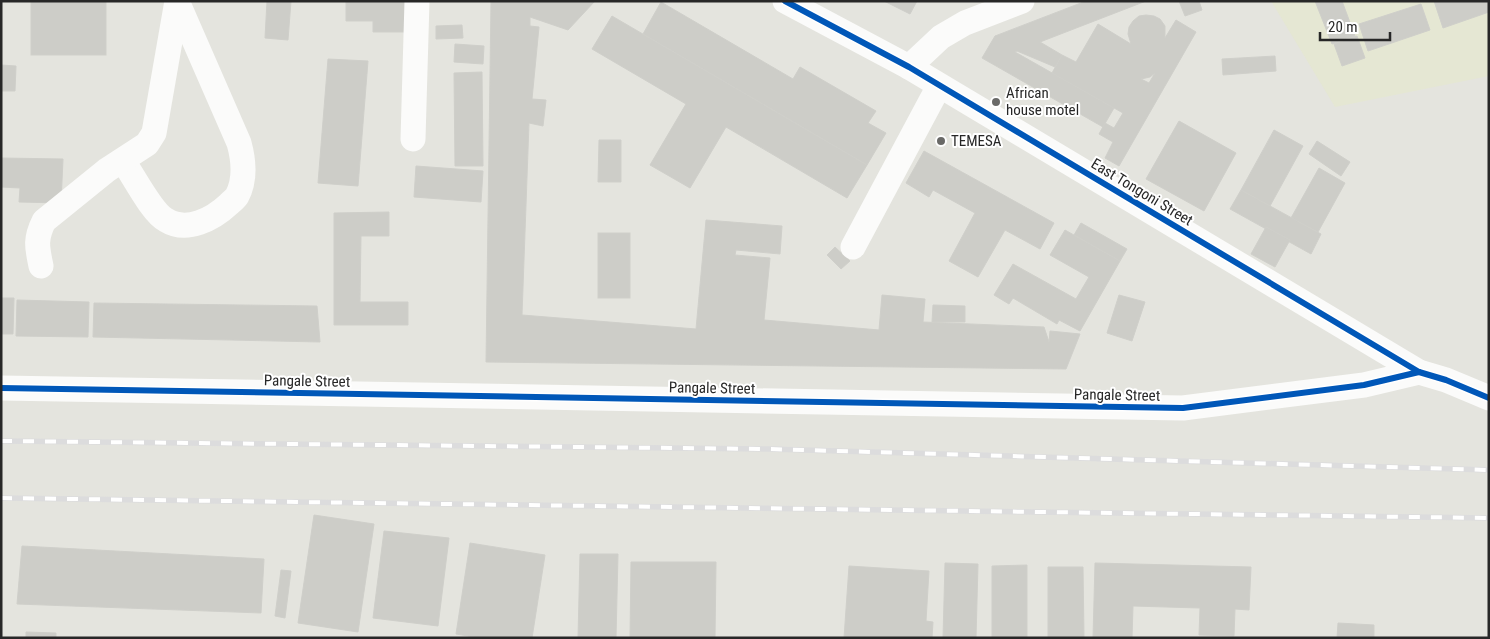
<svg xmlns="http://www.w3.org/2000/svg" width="1490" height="639" viewBox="0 0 1490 639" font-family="'Roboto Condensed',sans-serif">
<rect width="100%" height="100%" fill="#e4e4de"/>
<polygon fill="#e5e7d3" points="1271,1 1489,1 1489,76 1335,107"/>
<g fill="#cdcdc8" stroke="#cfcfca" fill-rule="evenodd">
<rect x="31" y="1" width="75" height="54"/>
<polygon points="267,1 291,1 288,40 265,38"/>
<polygon points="346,1 409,1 409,32 373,32 373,21 346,21"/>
<polygon points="491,1 595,1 568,30 530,17 530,26 539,27 532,99 546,100 543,126 529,123 522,315 696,329 706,220 782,226 780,254 736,250 735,255 770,258 764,320 879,330 882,295 925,299 923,322 1044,327 1049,342 1050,331 1080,334 1066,369 486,362"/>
<polygon points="884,1 917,1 910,14"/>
<polygon points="1086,1 1146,1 1040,42 1062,55 1055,67 1017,51 1015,52 1114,108 1103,127 982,58 995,36"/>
<polygon points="1179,1 1199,1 1202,10 1185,16"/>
<polygon points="1315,1 1342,1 1355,36 1332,44"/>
<polygon points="1434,1 1489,1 1489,12 1443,28"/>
<polygon points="661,2 793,79 800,67 876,111 868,123 886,133 867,165 643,34"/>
<polygon points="1421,4 1430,30 1368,51 1359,24"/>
<path d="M1146 15 1154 16 1160 19 1165 26V38L1176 20 1196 32 1119 166 1105 158 1113 142 1099 134 1105 123 1114 128 1123 113 1052 73 1062 55 1076 62 1098 24 1131 44 1128 34 1129 27 1133 21 1139 16ZM1155 73 1149 83 1141 79 1150 77Z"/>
<polygon points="612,16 867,165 847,198 726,127 690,188 650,165 686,104 592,49"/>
<polygon points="462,25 463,38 436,39 436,26"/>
<polygon points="1357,36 1365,58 1342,66 1334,44"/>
<polygon points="455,44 484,46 483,64 454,62"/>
<polygon points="1275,56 1276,71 1223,75 1222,59"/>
<polygon points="328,59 368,61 358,186 318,183"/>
<polygon points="1,65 16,66 15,91 1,91"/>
<polygon points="482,72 483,166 455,166 454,73"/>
<polygon points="1179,121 1236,153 1204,211 1146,179"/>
<polygon points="1274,130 1303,146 1270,206 1241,190"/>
<polygon points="599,140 621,140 621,182 598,182"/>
<polygon points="1317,141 1350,162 1341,176 1309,154"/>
<polygon points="924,151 1054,223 1040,249 1005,230 978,277 949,261 975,213 933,190 929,197 906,183"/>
<polygon points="1,158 63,159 61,203 19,202 20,188 1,187"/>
<polygon points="416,166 483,171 481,202 414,197"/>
<polygon points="1319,168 1345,183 1318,232 1291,218"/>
<polygon points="1241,190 1321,234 1311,254 1230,209"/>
<polygon points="389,212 389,236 361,236 360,302 408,302 408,325 334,325 334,213"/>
<polygon points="1081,223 1127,249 1120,261 1074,235"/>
<polygon points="1266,227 1290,240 1275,267 1251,254"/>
<polygon points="1065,230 1120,261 1080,331 1059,320 1057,324 1013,298 1009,304 994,295 1013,264 1076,299 1089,277 1050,255"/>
<rect x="598" y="233" width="32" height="65"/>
<polygon points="835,247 850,261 841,269 827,255"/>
<polygon points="1119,295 1145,302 1132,341 1107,333"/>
<polygon points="1,298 14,298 13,334 1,334"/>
<polygon points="17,300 89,302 88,337 16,336"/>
<polygon points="94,303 317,306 320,342 93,337"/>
<polygon points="933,305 965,306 965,322 932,322"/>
<polygon points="314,515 374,524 358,632 298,623"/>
<polygon points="384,531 449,538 438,626 373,618"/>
<polygon points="470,543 545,555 532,638 480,638 456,634"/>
<polygon points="22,546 264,559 261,613 17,604"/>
<polygon points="580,554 618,554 616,638 578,638"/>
<polygon points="631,562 716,562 715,638 630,638"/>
<polygon points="945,563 978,564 976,638 943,638"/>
<polygon points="1095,563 1251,567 1249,610 1235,609 1234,636 1199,635 1200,608 1133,606 1132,638 1093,638"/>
<polygon points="1027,565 1027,638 992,638 992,566"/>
<polygon points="849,566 929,571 926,621 933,622 932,638 844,638"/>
<polygon points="1048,567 1083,567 1084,638 1048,638"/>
<polygon points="281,570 291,571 285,618 275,616"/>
<polygon points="1338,623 1374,625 1374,638 1337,638"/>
<polygon points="26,632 56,633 56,638 26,638"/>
</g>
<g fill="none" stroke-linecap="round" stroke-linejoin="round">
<g stroke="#fbfbfa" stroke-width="25">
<polyline points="785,1 909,67 1419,372 1446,380 1489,398"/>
<polyline points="909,67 941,37 965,23 1022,1"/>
<polyline points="413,139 417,1"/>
<path d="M123 161C133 175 152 213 166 220 187 233 213 219 229 204 231 202 235 199 237 196 246 179 244 161 239 143L177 1"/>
<polyline points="853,247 939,86"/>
<path d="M41 266C37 247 35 239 44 221L107 170 147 144 154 133 177 1"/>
<polyline points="1,388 1183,408 1364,385 1419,372"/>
</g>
<g stroke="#dcdcdd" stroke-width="5.5">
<g id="rail">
<polyline points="1,441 769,449 1489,470"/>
<polyline points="1,498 1489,518"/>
</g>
</g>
<use href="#rail" stroke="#fff" stroke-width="4" stroke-dasharray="11" stroke-linecap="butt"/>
<g stroke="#fff" stroke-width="9">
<g id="cycleway">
<polyline points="785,1 909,67 1419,372 1446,380 1489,398"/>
<polyline points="1,388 1183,408 1364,385 1419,372"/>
</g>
</g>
<use href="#cycleway" stroke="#0057b8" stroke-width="6"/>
</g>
<g fill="#696967" stroke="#fff" stroke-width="2">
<circle cx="996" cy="102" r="5"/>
<circle cx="941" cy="141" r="5"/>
</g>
<g text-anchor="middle" stroke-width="4" stroke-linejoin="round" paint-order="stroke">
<g font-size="15" fill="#272727" stroke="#fff" text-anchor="start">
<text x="1006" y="98">African<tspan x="1006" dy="17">house motel</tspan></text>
<text x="951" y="146">TEMESA</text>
</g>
<g font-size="15" fill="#272727" stroke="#fff">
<text transform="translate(1142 192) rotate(31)" y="5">East Tongoni Street</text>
<text transform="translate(307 381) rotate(1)" y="5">Pangale Street</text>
<text transform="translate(712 388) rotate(1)" y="5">Pangale Street</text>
<text transform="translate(1117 395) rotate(1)" y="5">Pangale Street</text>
</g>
</g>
<rect width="1490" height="639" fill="none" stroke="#272727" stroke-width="5"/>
<path d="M1320 32v8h70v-8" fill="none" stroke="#272727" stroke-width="2.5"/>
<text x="1328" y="32" font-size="15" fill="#272727" stroke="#ffffff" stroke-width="4" paint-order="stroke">20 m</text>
</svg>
